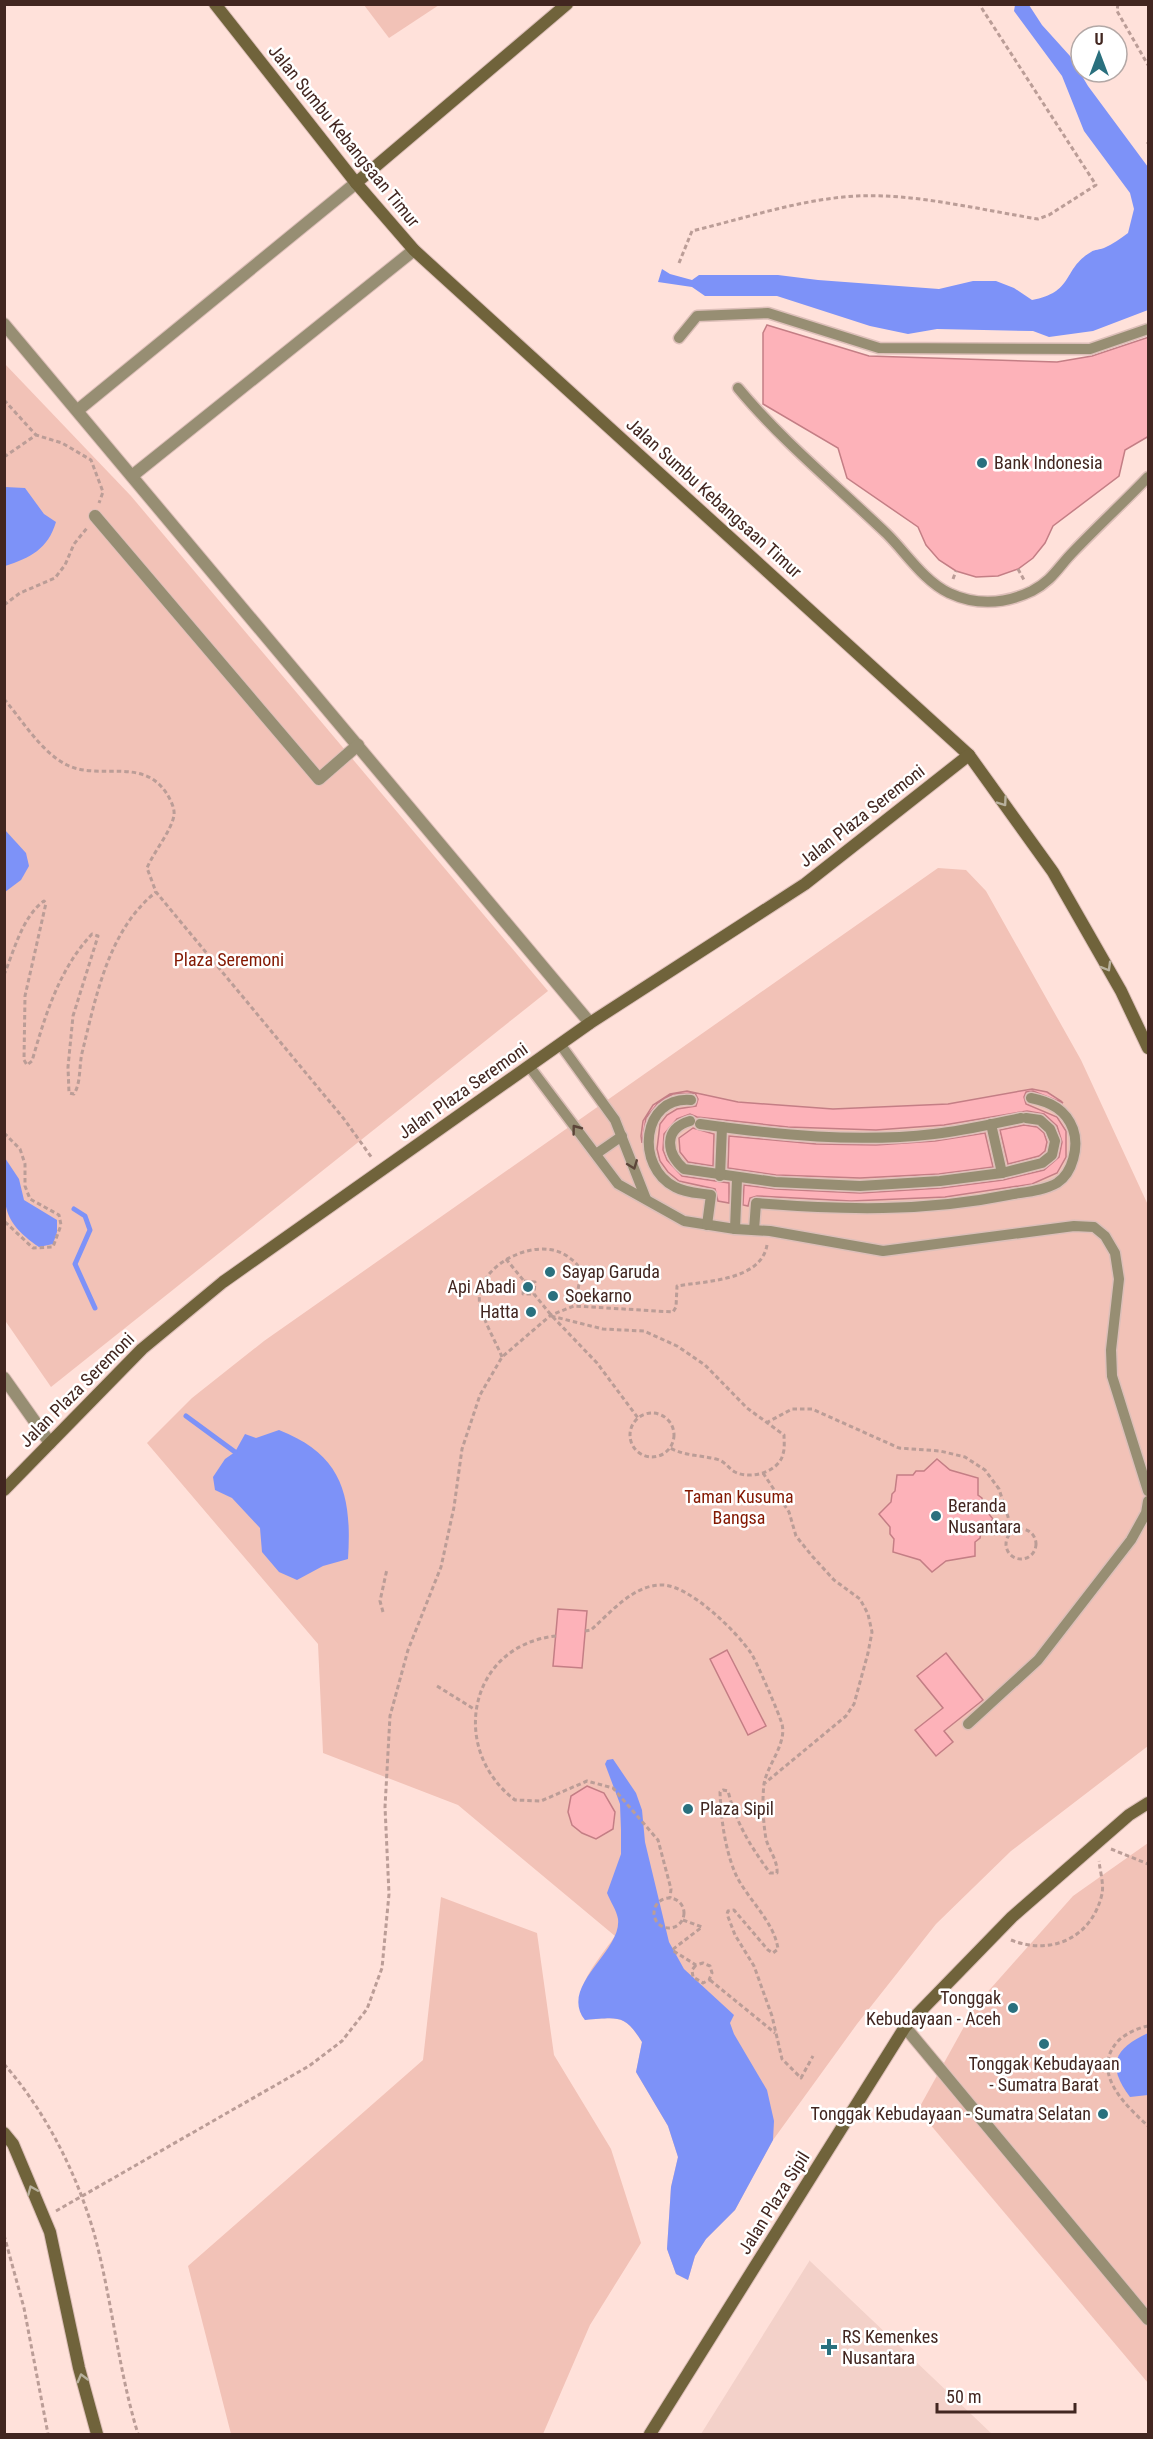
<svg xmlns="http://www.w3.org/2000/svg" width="1153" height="2439" viewBox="0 0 1153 2439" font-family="'Roboto Condensed',sans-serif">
<rect width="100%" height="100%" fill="#ffe1da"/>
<polygon fill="#f3d1c9" points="810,2260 810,2261 992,2434 701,2434"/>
<g fill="#f2c2b7">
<polygon points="364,5 439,5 389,38"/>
<polygon points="4,363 131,496 548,991 51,1387 4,1319"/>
<path d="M938 868 966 870 986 891 1081 1060 1148 1205V1746L1011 1851 936 1924 857 2024 773 2140 735 2210 706 2239 695 2256 688 2280 676 2274 667 2249 671 2187 678 2157 668 2126 636 2072 642 2042C624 2013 617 2018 585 2020 565 1995 601 1957 615 1936L458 1805 323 1753 318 1644 147 1443 192 1398 264 1341Z"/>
<polygon points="1148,1843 1148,2383 918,2110 976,2005 1073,1896"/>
<polygon points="441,1897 537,1933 554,2055 611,2149 641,2243 590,2325 543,2434 231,2434 188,2266 423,2060"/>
</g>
<g fill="#7d92f8">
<path d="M1015 5H1029L1042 25 1070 56 1088 86 1148 167V310L1093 331 1049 337 1033 331 937 329 908 334 870 326 777 296H705L692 287 658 282 662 269 670 274 692 280 699 275H778L818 280 939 289 973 281H996L1014 288 1032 300C1075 292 1062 269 1091 252 1095 249 1100 250 1104 248 1113 244 1121 238 1128 233L1134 209 1130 193 1084 131 1062 76 1014 11Z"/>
<path d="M5 487 25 488 44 514 56 522C48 549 30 558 5 566Z"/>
<polygon points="5,830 26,853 29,866 21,880 5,892"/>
<path d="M5 1158 19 1179 24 1200 57 1220V1232L53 1244 39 1247C0 1220 4 1205 5 1158Z"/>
<path d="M279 1430C343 1455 352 1496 348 1559L323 1566 297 1580 279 1572 262 1552 260 1528 232 1498 215 1490 213 1477 225 1459 235 1452 245 1434 256 1438Z"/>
<path d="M613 1759 636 1793 642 1810 645 1842 669 1942 684 1969 734 2015 730 2023 734 2034 767 2090 774 2121 773 2140 735 2210 706 2239 695 2256 688 2280 676 2274 667 2249 671 2187 678 2157 668 2126 636 2072 642 2042C624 2013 617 2018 585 2020 558 1986 622 1952 618 1919 617 1911 610 1901 607 1893L621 1854V1830L620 1804 605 1764 607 1760Z"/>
<path d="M1148 2033V2095L1130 2097C1106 2065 1114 2049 1148 2033Z"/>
</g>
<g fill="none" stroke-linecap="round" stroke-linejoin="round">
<g stroke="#7d92f8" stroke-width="5">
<polyline points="74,1209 85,1216 90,1230 75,1264 95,1308"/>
<polyline points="186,1416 235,1452"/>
</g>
</g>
<g fill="#fdb2b9" stroke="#c47e85" stroke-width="1.5">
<polygon points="767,325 869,356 1057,362 1092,356 1149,337 1149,436 1125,450 1119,476 1053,526 1045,543 1033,558 1018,569 998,576 976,577 956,571 939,560 926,545 918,527 847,478 838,448 763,404 763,333"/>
<polygon points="1032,1089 1047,1092 1061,1101 1063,1103 1033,1091 1026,1092 1024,1097 1026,1104 1057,1117 1066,1131 1066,1157 1057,1173 1032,1184 945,1197 851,1201 757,1196 750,1198 748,1206 743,1205 744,1185 775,1189 860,1193 941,1188 1003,1180 1044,1170 1059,1157 1062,1142 1057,1126 1044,1114 1027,1111 944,1125 876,1130 788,1127 697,1117 690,1114 677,1119 664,1134 663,1150 667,1160 682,1176 729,1183 729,1203 718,1201 715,1189 679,1181 668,1172 660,1161 657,1149 660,1124 667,1115 677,1109 696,1106 698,1099 695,1093 673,1094 658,1103 646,1118 642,1143 641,1136 643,1121 653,1105 670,1094 687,1091 738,1102 833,1109 948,1104"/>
<polygon points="1024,1125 1037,1127 1044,1133 1047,1142 1045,1151 1039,1156 1008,1164 1000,1130"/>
<polygon points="693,1128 714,1134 713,1166 688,1162 680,1152 679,1138"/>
<polygon points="985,1133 993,1167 939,1174 860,1178 776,1175 728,1168 729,1136 816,1144 876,1145 935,1141"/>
<polygon points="937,1459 950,1470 978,1478 978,1495 982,1498 982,1506 993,1519 981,1531 980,1538 975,1542 975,1556 946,1561 932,1572 920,1560 893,1552 894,1539 890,1534 890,1527 879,1514 891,1502 892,1494 895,1491 897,1475 913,1475 916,1471 924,1471"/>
<polygon points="558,1609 587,1611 582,1668 553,1666"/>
<polygon points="727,1650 766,1726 748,1735 710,1659"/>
<polygon points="946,1653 983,1700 944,1731 953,1742 936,1756 915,1730 943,1708 917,1676"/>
<polygon points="587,1786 604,1793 615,1812 613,1829 596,1839 582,1833 572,1825 568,1812 571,1796"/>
</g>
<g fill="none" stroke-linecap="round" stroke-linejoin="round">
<g stroke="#ddbfb9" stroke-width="13">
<g id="lane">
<polyline points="679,338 697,316 768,313 879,348 1090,349 1148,329"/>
<path d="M738 388C782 441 837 486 887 534 907 554 924 581 949 593 977 606 1005 604 1032 591 1053 580 1058 567 1074 551 1098 526 1124 502 1148 477"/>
<polyline points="560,1044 615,1120 646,1199"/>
<polyline points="529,1066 618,1184 684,1221 735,1229 770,1231 883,1251 1074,1226 1094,1227 1105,1236 1115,1253 1119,1279 1111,1350 1112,1376 1148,1491"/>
<path d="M691 1100C641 1096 635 1167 675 1187 686 1193 700 1193 711 1195L707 1225"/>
<path d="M690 1121C663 1129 666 1153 684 1169L775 1182 860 1186 940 1181 1002 1173 1042 1163 1052 1155 1055 1141 1050 1129 1040 1120 1026 1118"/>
<path d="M700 1124C777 1135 857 1143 934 1134 963 1131 992 1124 1021 1118"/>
<polyline points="991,1124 1002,1173"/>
<polyline points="596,1154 622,1136"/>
<polyline points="720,1176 722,1127"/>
<polyline points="735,1229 737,1179"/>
<path d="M754 1230 756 1203C841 1210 925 1212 1008 1195 1024 1192 1043 1191 1057 1183 1073 1173 1079 1146 1073 1129 1066 1110 1051 1102 1031 1098"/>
<polyline points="968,1724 1038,1660 1131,1540 1146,1513 1148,1501"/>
</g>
</g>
<g stroke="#ddbfb9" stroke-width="14">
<g id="street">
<polyline points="4,324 590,1023"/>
<polyline points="78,410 356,183"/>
<polyline points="132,476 414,250"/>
<polyline points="95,516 319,779 358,745"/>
<polyline points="4,1378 50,1443"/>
<polyline points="905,2027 1148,2319"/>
</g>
</g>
<g stroke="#ddbfb9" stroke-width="14">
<g id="secondary">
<polyline points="215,4 356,183 414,250 969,755 1053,872 1121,991 1148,1048"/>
<polyline points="356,183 567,4"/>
<polyline points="4,1490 142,1349 223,1282 590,1023 805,884 969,755"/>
<polyline points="4,2133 13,2144 50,2232 79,2368 97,2434"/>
<polyline points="650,2434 905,2027 1012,1917 1129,1815 1148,1803"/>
</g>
</g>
<g stroke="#bb9d97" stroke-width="3" stroke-dasharray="4.5 3" stroke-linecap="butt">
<polyline points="1118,4 1117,11 1148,65"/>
<polyline points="1147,144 1148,143"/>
<path d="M679 263 692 231C746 218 801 199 857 196 913 193 982 210 1038 219L1049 215 1096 185 979 4"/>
<polyline points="4,400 36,435"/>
<polyline points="4,457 36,435 62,443 91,460 103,492 99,503"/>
<polyline points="1018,569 1024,580"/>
<polyline points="953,579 956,571"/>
<polyline points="4,605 20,593 55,578 65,565 74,544 87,528"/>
<path d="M4 699C23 721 41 752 67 765 99 781 143 756 167 794 170 799 175 808 174 815 172 830 153 853 147 868L156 892 344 1119 372 1158"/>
<path d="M4 975C14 951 22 917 44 901L46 903 25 996 24 1060 27 1065 32 1061C45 1016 59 969 92 934L98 936 73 1016 68 1067 69 1093 74 1094C81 1083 79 1066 82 1053 96 997 108 930 156 892"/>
<polyline points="4,1133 20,1149 25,1164 25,1186 30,1199 59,1215 61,1225 53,1247 33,1248 4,1221"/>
<polyline points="506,1259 524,1281 523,1294 534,1294"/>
<polyline points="524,1281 535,1282 534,1294 551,1315 597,1363 638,1418"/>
<path d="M551 1316 603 1329 644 1331 677 1346 705 1365 747 1408 784 1435C784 1441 785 1448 783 1454 779 1472 751 1480 735 1472 728 1468 725 1461 716 1459 699 1455 686 1456 670 1448"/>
<path d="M502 1357C495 1340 484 1322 480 1305 472 1268 535 1234 567 1256 572 1260 578 1263 579 1269 582 1279 576 1296 574 1306"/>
<circle cx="652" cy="1435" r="22"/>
<polyline points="766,1423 792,1409 812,1409 899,1448 940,1451 965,1457 985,1470 999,1489 1010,1523 1016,1529"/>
<polyline points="763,1473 789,1512 796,1536 812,1556 834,1580 860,1599 868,1614 872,1632 868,1653 854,1704 846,1716 765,1783"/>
<circle cx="1021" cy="1544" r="15"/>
<polyline points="383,1612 380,1601 387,1569"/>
<path d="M585 1631 591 1630C611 1612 634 1584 663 1585 690 1586 736 1631 751 1653 756 1660 780 1716 782 1724 787 1744 767 1765 764 1784 762 1802 763 1821 766 1839 769 1850 778 1861 777 1873H770C751 1847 736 1823 728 1791L723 1790 720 1792C721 1819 725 1850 736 1875 748 1900 774 1921 778 1949L773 1953 768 1950 734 1910 728 1911 727 1914 735 1935 754 1966 772 2016 782 2059 801 2078 813 2056"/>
<path d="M556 1636C469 1645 448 1749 515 1800L541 1801 587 1781 613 1788 658 1840 671 1889 670 1898"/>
<polyline points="437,1686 474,1709"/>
<polyline points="1111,1849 1148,1864"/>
<circle cx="669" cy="1913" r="15"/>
<polyline points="683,1920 702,1927 672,1950 696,1965 703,1963 710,1966 712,1973 709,1980 703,1983 693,1977 692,1970 696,1965"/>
<path d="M1011 1940C1051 1956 1092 1938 1102 1894 1104 1884 1100 1871 1099 1861"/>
<polyline points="710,1980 775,2033"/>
<path d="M1148 2026C1138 2028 1127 2033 1119 2040 1089 2071 1125 2105 1148 2126"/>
<path d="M4 2064C46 2112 76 2172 94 2233 112 2299 118 2369 138 2434"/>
<path d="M56 2211 309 2066 342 2041 367 2009 382 1968 389 1894 385 1807 390 1716 408 1650 441 1567 454 1507 462 1449 480 1395 502 1357 551 1315 574 1306 673 1312 676 1307 677 1286C705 1281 761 1281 767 1245"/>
<polyline points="4,2235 24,2308 48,2434"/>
</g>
<use href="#lane" stroke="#978e73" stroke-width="10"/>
<use href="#street" stroke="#978e73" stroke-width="12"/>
<use href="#secondary" stroke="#70633b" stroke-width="12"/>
</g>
<defs><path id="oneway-chevron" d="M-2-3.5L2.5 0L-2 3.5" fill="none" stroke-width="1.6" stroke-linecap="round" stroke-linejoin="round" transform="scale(1.5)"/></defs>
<g stroke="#b8b19d">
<use href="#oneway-chevron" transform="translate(1003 802) rotate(55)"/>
<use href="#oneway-chevron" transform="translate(1107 967) rotate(60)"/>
<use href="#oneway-chevron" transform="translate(32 2190) rotate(-113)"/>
<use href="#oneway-chevron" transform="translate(82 2378) rotate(-105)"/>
</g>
<g stroke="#5c4539">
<use href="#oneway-chevron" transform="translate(576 1129) rotate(-127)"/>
<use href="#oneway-chevron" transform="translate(633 1165) rotate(69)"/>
</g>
<g fill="#2a707e" stroke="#fff" stroke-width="2">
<circle cx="982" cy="463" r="6"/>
<circle cx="550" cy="1272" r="6"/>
<circle cx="528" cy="1287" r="6"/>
<circle cx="553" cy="1296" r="6"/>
<circle cx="531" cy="1312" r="6"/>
<circle cx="936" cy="1516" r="6"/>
<circle cx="688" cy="1809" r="6"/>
<circle cx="1013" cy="2008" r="6"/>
<circle cx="1044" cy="2044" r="6"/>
<circle cx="1103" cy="2114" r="6"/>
<path d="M826 2338h6v6h6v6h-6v6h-6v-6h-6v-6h6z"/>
</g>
<g text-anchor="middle" stroke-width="5" stroke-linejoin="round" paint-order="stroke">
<g font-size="18" fill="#422620" stroke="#fff">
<text transform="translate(344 136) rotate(51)" y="6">Jalan Sumbu Kebangsaan Timur</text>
<text transform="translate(714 498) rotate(42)" y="6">Jalan Sumbu Kebangsaan Timur</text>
<text transform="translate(862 816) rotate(-38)" y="6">Jalan Plaza Seremoni</text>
<text transform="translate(463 1091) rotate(-35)" y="6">Jalan Plaza Seremoni</text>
<text transform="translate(77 1390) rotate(-45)" y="6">Jalan Plaza Seremoni</text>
<text transform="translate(774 2203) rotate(-58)" y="6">Jalan Plaza Sipil</text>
</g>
<g font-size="18" fill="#422620" stroke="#fff" text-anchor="start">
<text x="994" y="469">Bank Indonesia</text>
<text x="562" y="1278">Sayap Garuda</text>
<text x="516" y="1293" text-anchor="end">Api Abadi</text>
<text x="565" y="1302">Soekarno</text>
<text x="519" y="1318" text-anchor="end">Hatta</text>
<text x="948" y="1512">Beranda<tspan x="948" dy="21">Nusantara</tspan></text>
<text x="700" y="1815">Plaza Sipil</text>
<text x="1001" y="2004" text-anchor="end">Tonggak<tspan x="1001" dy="21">Kebudayaan - Aceh</tspan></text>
<text x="1044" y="2070" text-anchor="middle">Tonggak Kebudayaan<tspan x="1044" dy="21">- Sumatra Barat</tspan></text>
<text x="1091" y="2120" text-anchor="end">Tonggak Kebudayaan - Sumatra Selatan</text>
<text x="842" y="2343">RS Kemenkes<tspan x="842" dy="21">Nusantara</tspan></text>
</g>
<g font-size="18" fill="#831802" stroke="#fff">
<text x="229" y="966">Plaza Seremoni</text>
<text x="739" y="1503">Taman Kusuma<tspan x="739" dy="21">Bangsa</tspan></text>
</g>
</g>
<rect width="1153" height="2439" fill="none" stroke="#422620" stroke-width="12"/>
<g transform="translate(1099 54)"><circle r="28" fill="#ffffff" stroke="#b3a8a6" stroke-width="1.5"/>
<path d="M0-4.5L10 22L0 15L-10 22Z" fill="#2a707e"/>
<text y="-9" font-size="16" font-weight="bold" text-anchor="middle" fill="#422620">U</text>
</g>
<path d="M937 2403v9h138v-9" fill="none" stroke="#422620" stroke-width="3"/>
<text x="946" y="2403" font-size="18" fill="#422620" stroke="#ffffff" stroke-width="4.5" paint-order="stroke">50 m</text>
</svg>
